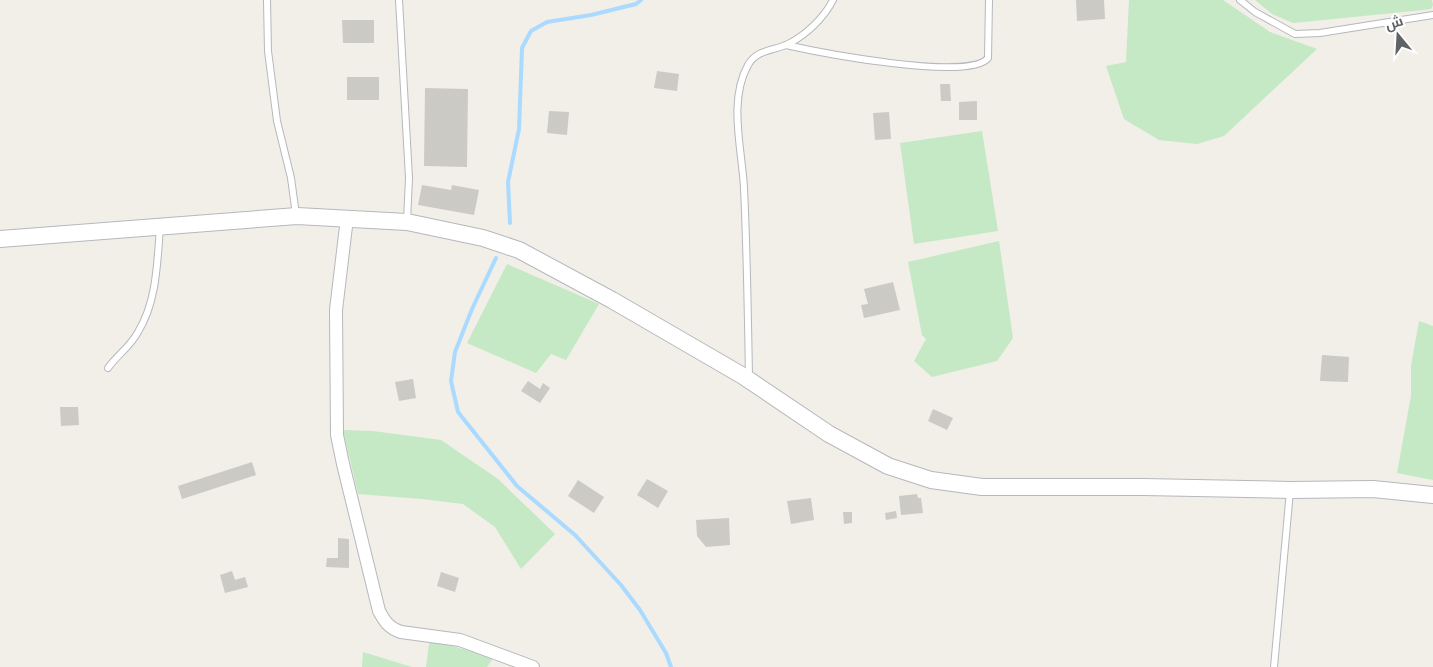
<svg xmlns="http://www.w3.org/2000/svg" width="1433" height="667" viewBox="0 0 1433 667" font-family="'Golos Text',Cairo,sans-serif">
<rect width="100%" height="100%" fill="#f1efe8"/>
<g fill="#c5e8c5">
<polygon points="1129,0 1223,0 1270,32 1317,49 1224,136 1197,144 1159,140 1124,119 1106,66 1126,62"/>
<polygon points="1255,0 1432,0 1433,5 1431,9 1414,11 1293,23 1272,14"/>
<polygon points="982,131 998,231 914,244 900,143"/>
<polygon points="999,241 1013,338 997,361 932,377 914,361 926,339 922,335 908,262"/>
<polygon points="507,264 599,304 566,360 551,354 536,373 467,343"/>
<polygon points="1419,321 1433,326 1433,480 1397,473 1411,396 1411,366"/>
<polygon points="343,430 373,431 441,440 498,479 555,534 521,569 495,527 463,504 422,499 358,494"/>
<polygon points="433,641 494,657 487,667 426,667 429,644"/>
<polygon points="363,652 412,667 362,667"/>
</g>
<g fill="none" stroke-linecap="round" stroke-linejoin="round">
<g stroke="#aadaff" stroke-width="4">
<polyline points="510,223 508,182 519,129 522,48 531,31 547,22 591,15 636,4 641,0"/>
<polyline points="496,258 472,309 455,352 451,381 458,412 517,486 575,535 621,585 640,610 666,653 671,667"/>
</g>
</g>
<g fill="#cccac5">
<polygon points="1076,0 1104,0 1105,19 1077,21"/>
<polygon points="342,20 374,20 374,43 343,43"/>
<polygon points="657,71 679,74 677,91 654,88"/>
<rect x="347" y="77" width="32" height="23"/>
<polygon points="940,84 950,84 951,101 941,101"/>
<polygon points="425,88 468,89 467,167 424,166"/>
<polygon points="977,101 977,120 959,120 959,102"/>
<polygon points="549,111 569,112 567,135 547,133"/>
<polygon points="889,112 891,139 875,140 873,113"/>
<polygon points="422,185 451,190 452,185 479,190 474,215 418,205"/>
<polygon points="893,282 900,310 864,318 861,305 868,304 864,289"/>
<polygon points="1322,355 1349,357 1348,382 1320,381"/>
<polygon points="413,379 416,398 399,401 395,382"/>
<polygon points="528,381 540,389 543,383 550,388 540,403 521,391"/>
<polygon points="60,407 78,407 79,425 61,426"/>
<polygon points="933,409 953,418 947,430 928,421"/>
<polygon points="252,462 256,475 182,499 178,486"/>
<polygon points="647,479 668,491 658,508 637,495"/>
<polygon points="578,480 604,497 594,513 568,496"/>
<polygon points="917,494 918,498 921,498 923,513 901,515 899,496"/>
<polygon points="811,498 814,520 791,524 787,501"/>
<polygon points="896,511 897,518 886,520 885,513"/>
<polygon points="843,512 852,512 852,523 844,524"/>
<polygon points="729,518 730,545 706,547 697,536 696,520"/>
<polygon points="338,538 349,539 349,568 326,567 327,558 338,558"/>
<polygon points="232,571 235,580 245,577 248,587 225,593 220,575"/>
<polygon points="441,572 459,578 455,592 437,586"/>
</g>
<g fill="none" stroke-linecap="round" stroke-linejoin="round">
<g stroke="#b5b8bc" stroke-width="8">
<g id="service">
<polyline points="267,0 268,51 277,121 291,178 296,215"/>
<polyline points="399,0 409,178 407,221"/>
<polyline points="1240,0 1255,12 1295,34 1320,33 1433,15"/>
<path d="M786 45C817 52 970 82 988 58L989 0"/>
<path d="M108 368C117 355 131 346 138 332 157 301 157 263 160 228"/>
<path d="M749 379C748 315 747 252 744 188 742 149 728 101 748 65 757 49 774 51 788 44 806 35 824 18 833 0"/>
<polyline points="1274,667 1290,491"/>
</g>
</g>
<g stroke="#b5b8bc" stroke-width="14">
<path id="minor" d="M347 218 336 310 337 435 343 464 379 611C385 622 389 628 401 632L460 640 533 667"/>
</g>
<g stroke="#b5b8bc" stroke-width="18">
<polyline id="tertiary" points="0,239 297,216 407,222 483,238 519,250 612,300 743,376 829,434 888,466 931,480 982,487 1144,487 1291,490 1373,489 1433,495"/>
</g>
<use href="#service" stroke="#fff" stroke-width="6"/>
<use href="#minor" stroke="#fff" stroke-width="12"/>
<use href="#tertiary" stroke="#fff" stroke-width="16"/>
</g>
<g transform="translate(1398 35) rotate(342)" stroke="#ffffff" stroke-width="4" paint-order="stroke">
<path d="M0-4L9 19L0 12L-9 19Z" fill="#5f6368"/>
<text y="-8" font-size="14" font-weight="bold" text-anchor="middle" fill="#5f6368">ش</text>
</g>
</svg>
